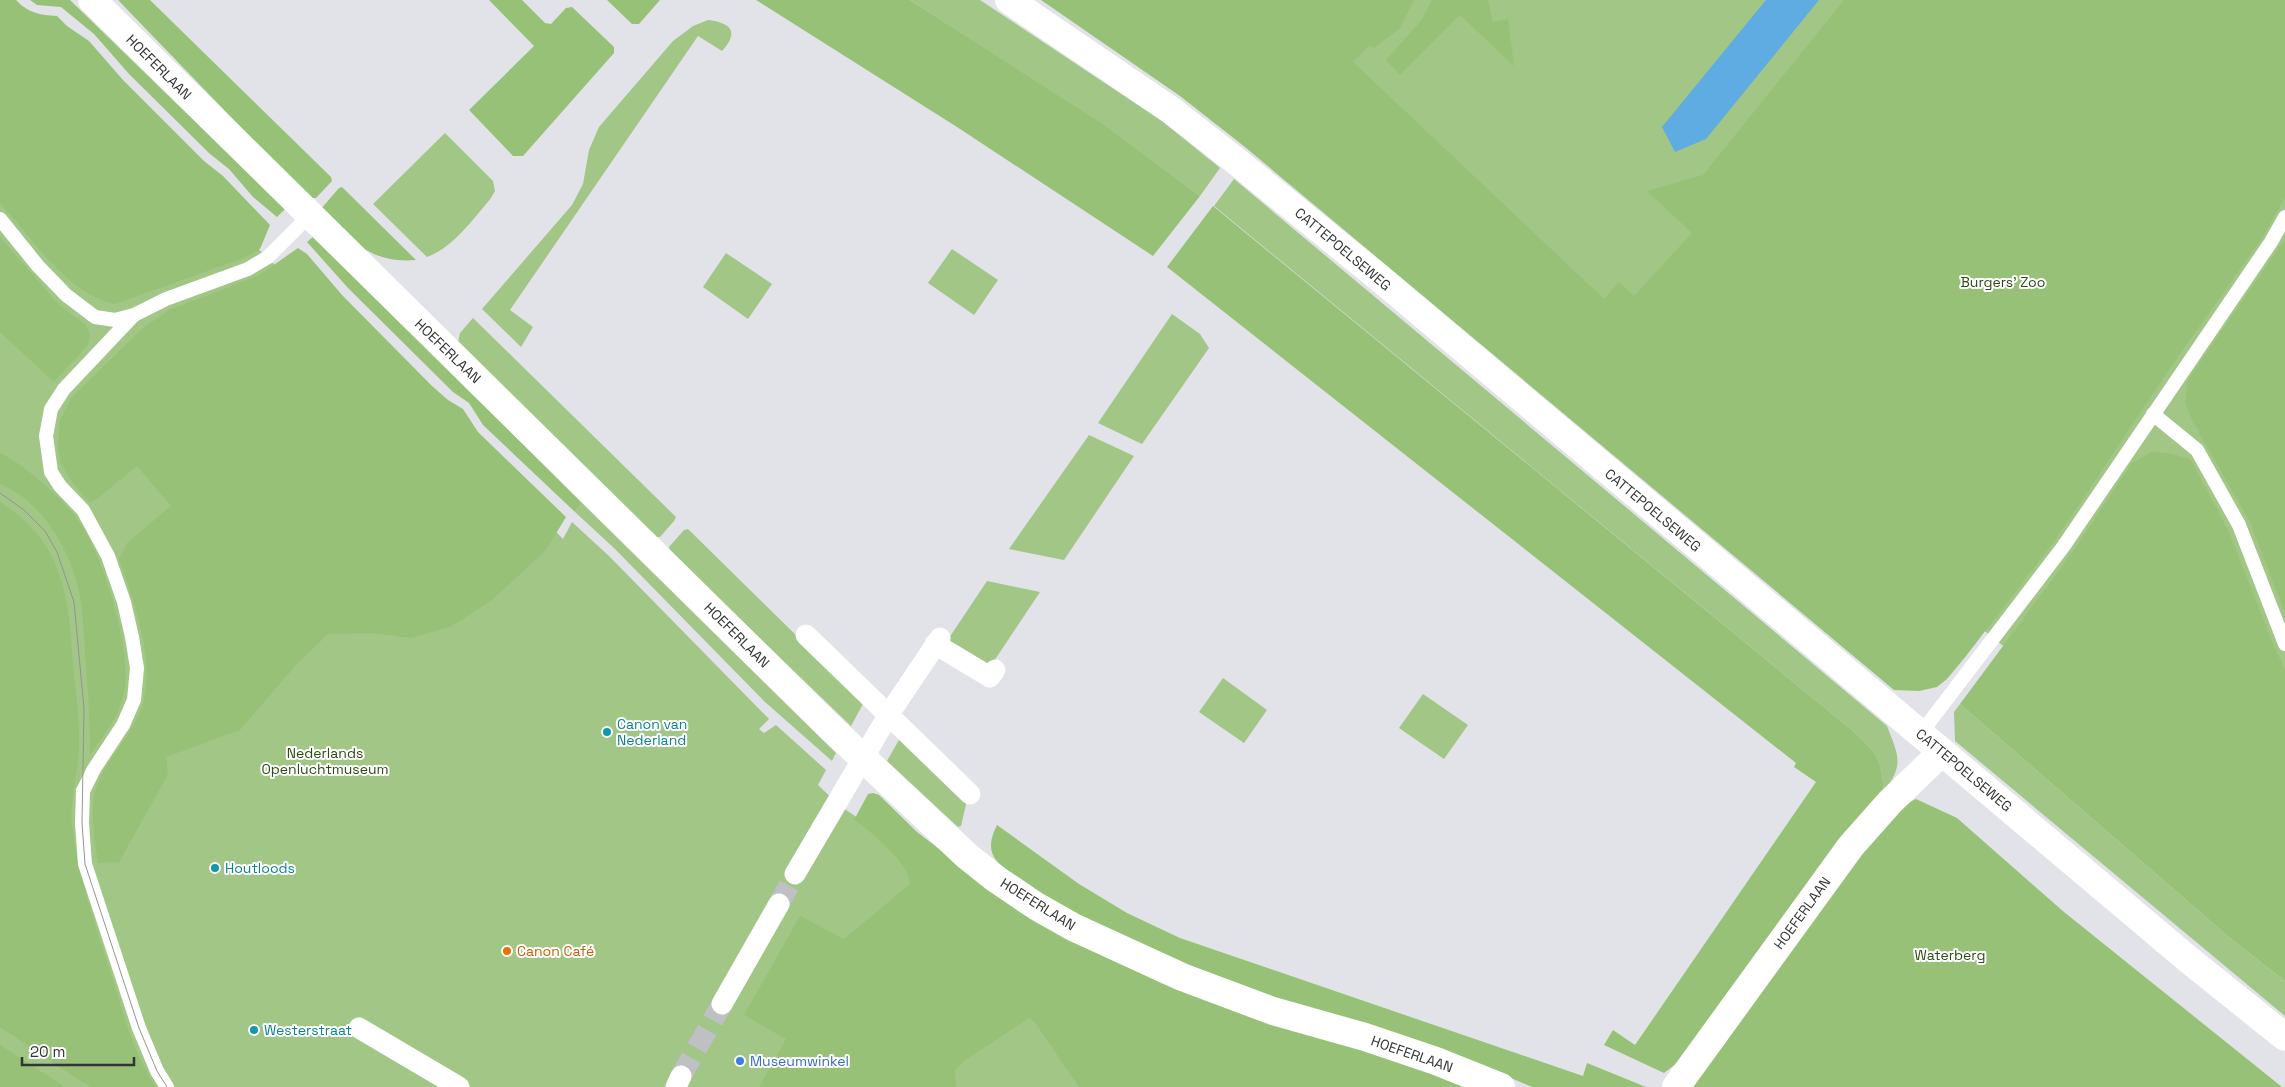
<svg xmlns="http://www.w3.org/2000/svg" width="2285" height="1087" viewBox="0 0 2285 1087" font-family="'Space Grotesk',sans-serif">
<rect width="100%" height="100%" fill="#e1e3e8"/>
<g fill="#a1c686">
<polygon points="0,0 277,267 307,273 563,539 572,522 609,556 769,719 759,729 764,733 776,725 826,770 818,785 840,806 995,909 1373,1087 0,1087"/>
<polygon points="910,0 980,0 1162,121 1220,168 1200,196 1100,123"/>
<polygon points="1248,0 2285,0 2285,873 1585,309"/>
<path d="M708 20C732 23 739 32 722 51L698 36 510 310 533 327 521 347 482 309 572 205 583 184 589 150 599 127 673 41 693 26Z"/>
<path d="M445 133 493 181 495 191 491 198C473 219 454 247 427 257L373 204Z"/>
<path d="M1234 179 1887 726C1899 757 1904 764 1884 792 1880 755 1879 756 1853 731L1214 206Z"/>
<polygon points="952,249 998,280 974,315 928,283"/>
<polygon points="726,253 772,284 748,319 703,287"/>
<polygon points="1172,314 1200,334 1209,348 1142,444 1098,423"/>
<polygon points="473,318 676,517 674,521 660,537 654,537 458,342 460,333"/>
<polygon points="1089,435 1134,456 1064,560 1009,549"/>
<polygon points="582,503 836,753 832,761 765,702 615,549 575,512"/>
<polygon points="688,529 864,702 851,726 670,552 669,547 684,530"/>
<polygon points="987,581 1040,592 990,667 947,641"/>
<polygon points="1223,678 1267,710 1244,743 1199,712"/>
<polygon points="1423,694 1468,725 1444,759 1399,728"/>
<polygon points="1960,704 2230,938 2285,981 2285,1016 1955,741 1954,712"/>
<polygon points="900,738 967,800 961,826 958,827 887,761"/>
</g>
<g fill="#97c177">
<path d="M0 0H16C28 13 40 15 57 16L67 26 89 41 123 80 204 161 223 176 270 225 260 249 244 258 115 304C66 294 32 237 0 203Z"/>
<polygon points="30,0 70,0 285,209 277,217 253,197 229,169 210,154 129,74 94,34 61,7 37,5"/>
<polygon points="118,0 150,0 331,177 332,181 316,198 309,198"/>
<polygon points="489,0 522,0 545,23 551,24 566,8 572,7 614,47 614,53 523,156 513,156 469,110 534,46"/>
<polygon points="607,0 660,0 639,24 632,24"/>
<polygon points="756,0 910,0 1101,123 1200,196 1153,256 957,127"/>
<polygon points="1041,0 1414,0 1399,29 1374,48 1370,45 1353,62 1604,299 1619,282 1634,296 1692,233 1647,191 1703,175 1844,0 2285,0 2285,197 2264,235 2172,365 2056,539 1966,656 1947,679 1937,687 1919,691 1894,690 1245,147 1180,96"/>
<polygon points="1432,0 1488,0 1493,22 1508,19 1514,66 1460,15 1400,75 1386,60 1421,21"/>
<path d="M342 187 416 260C370 264 350 239 320 210L339 188Z"/>
<path d="M1213 206 1853 731C1879 756 1880 755 1884 792L1682 1059 1664 1073 1604 1045 1613 1030 1635 1045 1816 782 1794 767 1796 763 1167 267Z"/>
<polygon points="314,236 582,503 575,512 483,425 469,403 453,392 348,288 307,242"/>
<polygon points="0,237 59,305 86,325 90,334 88,345 54,382 0,332"/>
<polygon points="2285,239 2285,613 2250,522 2191,418 2185,402 2188,380"/>
<path d="M298 248 307 254 342 295 432 386 448 400 463 409 478 432 566 517 546 550 492 600 452 626 411 638 370 633 328 634 296 665 240 730 166 757 168 774 119 862 98 863C94 835 87 803 101 776 114 751 137 728 144 700 154 656 134 600 119 559L127 543 171 506 137 466 98 498 90 503 70 479 61 464 58 449 60 420 72 397 143 328 169 310 258 276Z"/>
<polygon points="2151,452 2168,453 2190,459 2228,530 2274,646 2285,670 2285,981 2230,938 1960,704 2072,553 2131,464"/>
<path d="M0 453C25 465 58 495 75 516 102 549 133 651 124 692 119 717 104 735 90 755 90 722 88 689 85 656 84 638 84 620 81 602 74 556 45 502 0 484Z"/>
<path d="M0 502C68 545 68 602 74 674 77 702 81 733 78 761 76 782 70 803 72 825 77 874 94 920 109 968 122 1007 132 1053 156 1087H90L0 1027Z"/>
<path d="M873 793 879 795 917 832 990 888 1361 1048 1472 1087H1079L1034 1021 1029 1018 964 1061 955 1070 956 1087H759L786 1039 744 1015 800 916 844 939 910 884C912 866 869 829 854 820L868 794Z"/>
<polygon points="1916,799 1957,818 2064,912 2282,1087 1692,1087 1859,851 1896,809"/>
<path d="M997 825 1079 884 1127 913 1180 938 1583 1076 1587 1063 1646 1087H1532L1492 1070C1406 1041 1318 1016 1233 985 1177 965 1123 938 1071 911 1049 900 1007 878 994 857 988 846 992 835 997 825Z"/>
<polygon points="0,1045 65,1087 0,1087"/>
</g>
<polygon fill="#5eace1" points="1766,0 1819,0 1706,139 1675,152 1662,127"/>
<g fill="none" stroke-linecap="round" stroke-linejoin="round">
<g stroke="#bec0c4" stroke-width="21" stroke-dasharray="21 11" stroke-linecap="butt">
<polyline points="779,904 795,874"/>
<polyline points="681,1076 722,1004"/>
</g>
<g stroke="#fff" stroke-width="14">
<polyline points="0,219 38,266 66,295 95,317 115,320 134,315 166,299 248,269 268,257 309,216"/>
<polyline points="134,315 64,389 51,409 46,436 51,472 60,486 83,510 108,556 124,602 132,637 137,668 134,700 123,725 94,769 83,791 82,823 85,864 139,1028 157,1071 167,1087"/>
<polyline points="2153,414 2197,450 2239,525 2285,644"/>
<polyline points="1921,733 2063,547 2271,242 2285,217"/>
</g>
<g stroke="#fff" stroke-width="21">
<polyline points="806,635 970,794"/>
<polyline points="935,644 990,677 995,670"/>
<polyline points="795,874 889,714 940,638"/>
<polyline points="722,1004 779,904"/>
<polyline points="359,1028 459,1087"/>
<polyline points="676,1087 681,1076"/>
</g>
<g stroke="#fff" stroke-width="28">
<polyline points="92,0 831,728 967,856 996,879 1036,906 1073,927 1182,977 1273,1011 1365,1037 1436,1061 1501,1087"/>
<polyline points="1676,1087 1851,846 1890,802 1942,752"/>
</g>
<polyline stroke="#fff" stroke-width="28" points="1009,0 1172,111 1236,161 1383,281 2189,960 2285,1037"/>
<polyline stroke="#929497" stroke-width="1" points="0,493 24,510 45,531 57,552 74,602 84,709 82,823 85,864 139,1028 157,1071 167,1087"/>
</g>
<g fill="#0f9aa8" stroke="#fff" stroke-width="2">
<circle cx="607" cy="732" r="5"/>
<circle cx="215" cy="868" r="5"/>
<circle cx="254" cy="1030" r="5"/>
</g>
<circle fill="#e8710a" stroke="#fff" stroke-width="2" cx="507" cy="951" r="5"/>
<circle fill="#3f7fe0" stroke="#fff" stroke-width="2" cx="740" cy="1061" r="5"/>
<g text-anchor="middle" stroke-width="4" stroke-linejoin="round" paint-order="stroke">
<g font-size="14" fill="#333436" stroke="#fff">
<text transform="translate(159 67) rotate(45)" y="5">HOEFERLAAN</text>
<text transform="translate(1343 249) rotate(40)" y="5">CATTEPOELSEWEG</text>
<text transform="translate(448 351) rotate(44)" y="5">HOEFERLAAN</text>
<text transform="translate(1653 510) rotate(40)" y="5">CATTEPOELSEWEG</text>
<text transform="translate(737 635) rotate(45)" y="5">HOEFERLAAN</text>
<text transform="translate(1964 770) rotate(40)" y="5">CATTEPOELSEWEG</text>
<text transform="translate(1038 904) rotate(32)" y="5">HOEFERLAAN</text>
<text transform="translate(1802 913) rotate(-54)" y="5">HOEFERLAAN</text>
<text transform="translate(1412 1054) rotate(19)" y="5">HOEFERLAAN</text>
</g>
<g font-size="14" fill="#2d4915" stroke="#fff">
<text x="2003" y="287">Burgers' Zoo</text>
<text x="325" y="758">Nederlands<tspan x="325" dy="16">Openluchtmuseum</tspan></text>
<text x="1950" y="960">Waterberg</text>
</g>
<g font-size="14" fill="#0d838f" stroke="#fff" text-anchor="start">
<text x="617" y="729">Canon van<tspan x="617" dy="16">Nederland</tspan></text>
<text x="225" y="873">Houtloods</text>
<text x="264" y="1035">Westerstraat</text>
</g>
<g font-size="14" fill="#c56008" stroke="#fff" text-anchor="start">
<text x="517" y="956">Canon Café</text>
</g>
<g font-size="14" fill="#366cbe" stroke="#fff" text-anchor="start">
<text x="750" y="1066">Museumwinkel</text>
</g>
</g>
<path d="M22 1057v8h112v-8" fill="none" stroke="#333436" stroke-width="2.5"/>
<text x="30" y="1057" font-size="15" fill="#333436" stroke="#ffffff" stroke-width="4" paint-order="stroke">20 m</text>
</svg>
